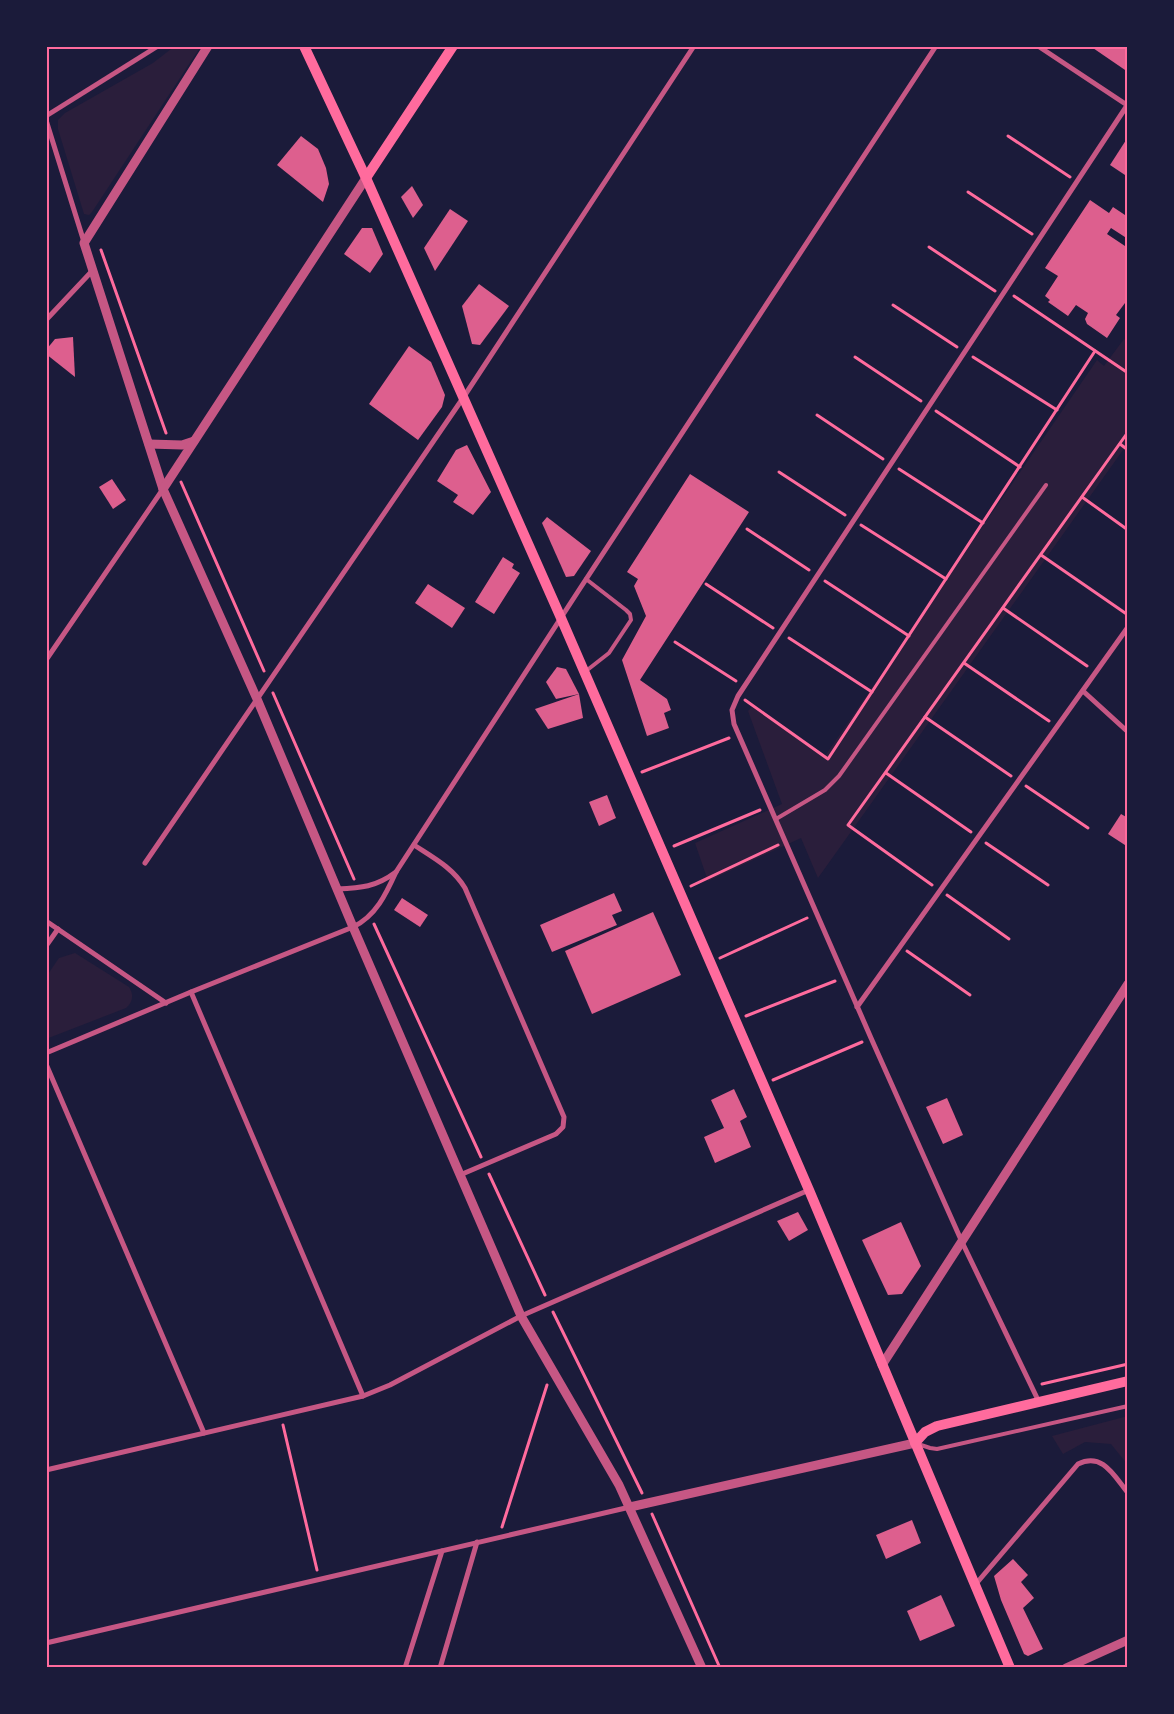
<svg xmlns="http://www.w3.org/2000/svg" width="1174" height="1714" viewBox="0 0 1174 1714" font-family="Rubik,sans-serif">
<rect width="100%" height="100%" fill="#1b1b3a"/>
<g fill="#2a1e3b">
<polygon points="175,46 201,46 92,212 89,215 84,214 58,129 58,120 65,113 153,63"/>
<polygon points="1124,339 1128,342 1128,443 818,878 801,838 708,881 695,843 782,804 748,711 752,707 825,756 1097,360 1104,366"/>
<path d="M75 953 129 987C134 995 133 1002 126 1008L46 1039V977L59 958Z"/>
<polygon points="1128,1416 1128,1465 1111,1444 1085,1442 1063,1454 1052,1436"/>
</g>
<g fill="#dd5f8e">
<polygon points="1090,46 1126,46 1128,48 1128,72"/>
<polygon points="301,136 318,149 326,168 329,184 323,202 277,165"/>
<polygon points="1128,137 1128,177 1110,165"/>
<polygon points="412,186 423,205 413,218 401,197"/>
<polygon points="1090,200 1109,213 1113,207 1128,217 1128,239 1111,228 1107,234 1128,248 1128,299 1116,315 1120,318 1107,338 1087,324 1085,319 1088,313 1076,305 1068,316 1048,302 1050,300 1045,296 1058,276 1045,268"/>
<polygon points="450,209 468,221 435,271 424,248"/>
<polygon points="362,228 372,228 383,254 370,273 344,254"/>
<polygon points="479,284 509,306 480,345 472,344 462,306"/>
<polygon points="73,337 75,377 46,354 46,350 55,339"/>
<polygon points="409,346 431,362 445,395 442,407 418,440 369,404"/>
<polygon points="467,445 491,492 473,515 453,502 458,495 437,481 456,450"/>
<polygon points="690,474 749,512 640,680 667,699 671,710 664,713 669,728 647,736 622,660 646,616 634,586 638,579 627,572"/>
<polygon points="112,479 126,500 113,509 99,487"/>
<polygon points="547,517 591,551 574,576 566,577 542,523"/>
<polygon points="503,557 514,564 512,568 520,573 494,614 475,602"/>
<polygon points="428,584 465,608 452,628 415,603"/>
<polygon points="557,667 566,669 579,694 556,699 546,682"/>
<polygon points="579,694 583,718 548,729 535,709"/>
<polygon points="607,795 616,818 599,826 589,802"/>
<polygon points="1121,814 1128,818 1128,847 1108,834"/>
<polygon points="614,893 622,911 612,915 617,925 552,952 540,925"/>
<polygon points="402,898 428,915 420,927 394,910"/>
<polygon points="653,912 681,975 592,1014 565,951"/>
<polygon points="734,1089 747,1117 740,1121 751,1147 715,1163 704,1137 724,1128 711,1100"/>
<polygon points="947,1098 963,1135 943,1144 926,1107"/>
<polygon points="798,1212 808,1230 789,1241 777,1221"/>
<polygon points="901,1222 921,1266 902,1294 888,1295 862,1240"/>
<polygon points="912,1520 921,1543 886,1559 876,1535"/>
<polygon points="1013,1559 1028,1575 1021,1582 1034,1598 1023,1608 1043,1649 1028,1656 1024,1654 1001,1600 994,1576"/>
<polygon points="941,1595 955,1626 920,1641 907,1611"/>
</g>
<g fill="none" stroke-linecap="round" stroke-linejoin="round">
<g stroke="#ff6b9d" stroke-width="3">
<polyline points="1008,136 1070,177"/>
<polyline points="968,192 1032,234"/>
<polyline points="929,247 995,291"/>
<polyline points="101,250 166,433"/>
<polyline points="1014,296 1128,373"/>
<polyline points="893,305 957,347"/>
<polyline points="855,357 921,401"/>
<polyline points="973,357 1057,410"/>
<polyline points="936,411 1020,467"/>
<polyline points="817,415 883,459"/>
<polyline points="1120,444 1128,450"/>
<polyline points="899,469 983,523"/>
<polyline points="779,472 845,515"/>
<polyline points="181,482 264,671"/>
<polyline points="1082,497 1128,530"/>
<polyline points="861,525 946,579"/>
<polyline points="747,529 809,570"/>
<polyline points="1041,555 1128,615"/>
<polyline points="825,581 909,636"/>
<polyline points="706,584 773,628"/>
<polyline points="1003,608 1087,666"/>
<polyline points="789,638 872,692"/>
<polyline points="675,642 736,681"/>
<polyline points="964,663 1049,721"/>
<polyline points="273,693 354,879"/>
<polyline points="745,700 828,759 1095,351"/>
<polyline points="925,717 1011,776"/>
<polyline points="642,772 729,738"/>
<polyline points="886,773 971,832"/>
<polyline points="1026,786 1088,828"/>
<polyline points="986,843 1048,885"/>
<polyline points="674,846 760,810"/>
<polyline points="932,885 848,825 1128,432"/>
<polyline points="691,886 778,845"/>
<polyline points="947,895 1009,939"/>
<polyline points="374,924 481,1157"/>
<polyline points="907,951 970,995"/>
<polyline points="720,958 807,918"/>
<polyline points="746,1016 835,981"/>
<polyline points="773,1080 862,1042"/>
<polyline points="489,1174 545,1295"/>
<polyline points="553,1312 642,1493"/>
<polyline points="1042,1384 1128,1364"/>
<polyline points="283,1425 317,1570"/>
<polyline points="652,1514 720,1668"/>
<polyline points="502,1527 547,1385"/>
</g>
<g stroke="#c65784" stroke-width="4">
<polyline points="586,671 609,653 631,620 630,614 626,610 586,579"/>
<polyline points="776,819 825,790 839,776 1046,485"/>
<polyline points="918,1444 930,1448 937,1449 1128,1406"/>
</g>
<g stroke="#c65784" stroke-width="5">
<polyline points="1038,46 1127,105"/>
<polyline points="46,116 158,46"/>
<polyline points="46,120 84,242"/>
<polyline points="46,320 93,270"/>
<polyline points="46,660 163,489"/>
<polyline points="1083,691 1128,732"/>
<path d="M414 845C434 858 453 868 465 888L564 1117 563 1127 556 1134 460 1175"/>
<polyline points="145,863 463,398 694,46"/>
<path d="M337 889C361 888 376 887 396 872"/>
<polyline points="46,921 166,1003"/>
<polyline points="46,946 58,929"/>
<polyline points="191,992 363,1396"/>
<polyline points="857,1007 1128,627"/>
<path d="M46 1053 191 992 353 927C376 916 386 894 396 872L579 590 936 46"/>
<polyline points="46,1064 204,1433"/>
<polyline points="1039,1402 962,1242 871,1038 734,724 732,710 738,696 1128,104"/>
<polyline points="46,1470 363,1396 390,1385 521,1316 809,1190"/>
<path d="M975 1585 1078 1464C1103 1452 1114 1476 1128 1493"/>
<polyline points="46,1643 630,1507"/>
<polyline points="405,1668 442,1551"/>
<polyline points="440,1668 477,1542"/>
</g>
<g stroke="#c65784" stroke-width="9">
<polyline points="208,46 84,243 163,489 257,699 353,927 521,1316 619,1485 702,1668"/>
<polyline points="149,444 182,445 194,441"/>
<polyline points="163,489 366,178"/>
<polyline points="882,1365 1128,984"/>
<polyline points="630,1507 915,1443"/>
<polyline points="1066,1668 1128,1640"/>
</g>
<g stroke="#ff6b9d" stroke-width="10">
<polyline points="304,46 366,178 561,618 809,1190 1010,1668"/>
<polyline points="366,178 453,46"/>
<polyline points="915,1443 925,1432 937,1426 1128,1381"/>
</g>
</g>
<rect width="1174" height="1714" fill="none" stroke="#1b1b3a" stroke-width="95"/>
<rect x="48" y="48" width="1078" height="1618" fill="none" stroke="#ff6b9d" stroke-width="2"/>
</svg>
